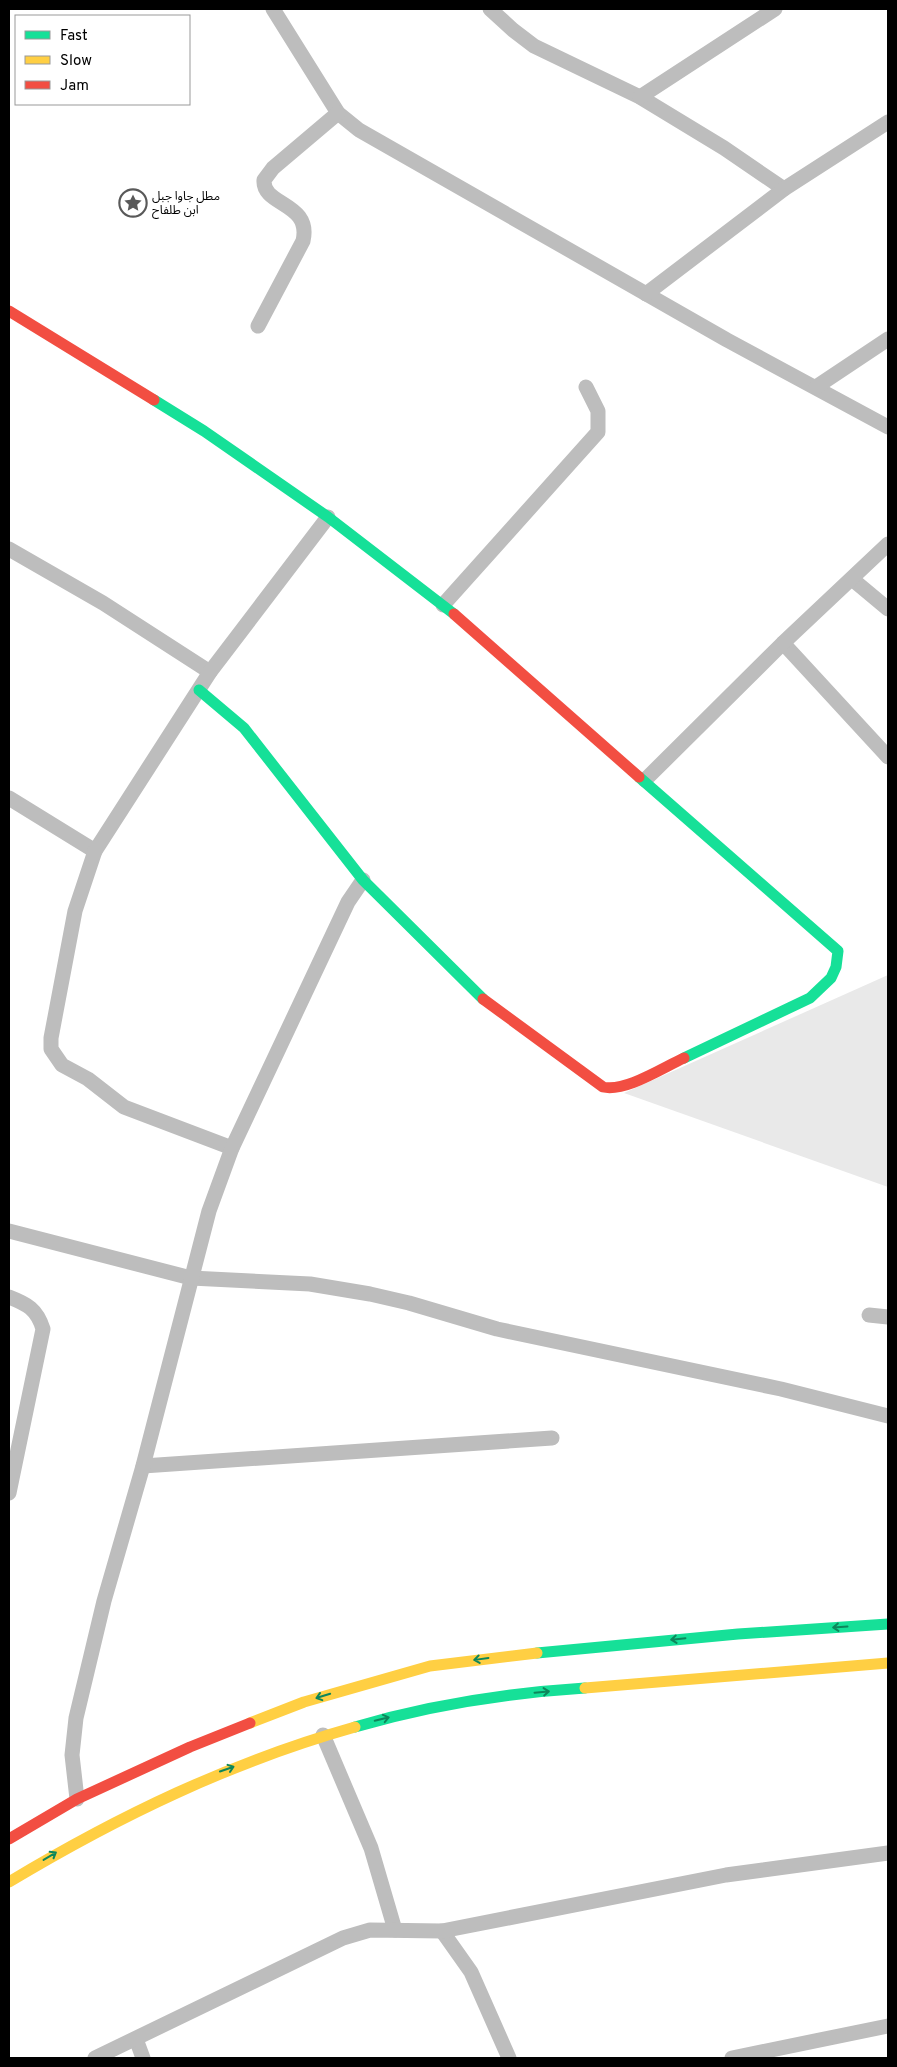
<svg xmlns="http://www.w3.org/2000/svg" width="897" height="2067" viewBox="0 0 897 2067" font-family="Overpass,'Noto Sans Arabic',sans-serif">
<rect width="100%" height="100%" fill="#fff"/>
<polygon fill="#e9e9e9" points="888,975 888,1187 624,1093"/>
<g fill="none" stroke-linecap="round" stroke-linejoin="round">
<g stroke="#bdbdbd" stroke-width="15">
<polyline points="273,9 338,113 359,130 727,340 888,427"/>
<polyline points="490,9 513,30 534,46 640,97 724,148 784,189"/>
<polyline points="640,97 775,9"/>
<polyline points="646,294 784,189 888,122"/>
<path d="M258 326 303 241C312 202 262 206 264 180L273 168 338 113"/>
<polyline points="816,387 888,339"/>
<polyline points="9,549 103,603 210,672"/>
<polyline points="852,579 888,609"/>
<polyline points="443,605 598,432 598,411 586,387"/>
<polyline points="783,643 888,757"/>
<polyline points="645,780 783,643 888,544"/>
<polyline points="9,798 95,851"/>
<polyline points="232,1148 124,1107 88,1079 62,1065 51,1049 51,1038 75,911 95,851 210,672 328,517"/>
<polyline points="9,1231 191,1278 310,1284 370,1294 409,1303 497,1329 781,1389 888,1416"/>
<path d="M9 1297C27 1304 37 1309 43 1329L9 1493"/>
<polyline points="869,1315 888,1317"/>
<polyline points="143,1466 552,1438"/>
<polyline points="323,1735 371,1848 395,1930"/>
<polyline points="77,1799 72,1755 76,1718 104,1601 143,1466 209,1211 232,1148 348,902 363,880"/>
<polyline points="442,1931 471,1972 509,2058"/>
<polyline points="136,2039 143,2058"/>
<polyline points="95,2058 343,1938 370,1930 442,1931 726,1875 888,1853"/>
<polyline points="732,2058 888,2026"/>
</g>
<g stroke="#16e098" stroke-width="11">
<polyline points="154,400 204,431 328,517 454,614"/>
<polyline points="199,690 244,728 363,880 483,999"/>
<polyline points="639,777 838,951 836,967 831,978 810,998 684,1058"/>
<polyline points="537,1653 738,1634 888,1624"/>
<path d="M355 1727C430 1705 507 1693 585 1688"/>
</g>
<g stroke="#ffcf43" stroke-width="11">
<polyline points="585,1688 888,1663"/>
<polyline points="250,1723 304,1702 430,1666 537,1653"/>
<path d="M9 1882C119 1816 231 1762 355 1727"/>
</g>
<g stroke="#f24e42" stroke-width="11">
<polyline points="9,311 154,400"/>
<polyline points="454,614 639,777"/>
<path d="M483 999 603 1087C626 1092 662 1068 684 1058"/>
<polyline points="9,1839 77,1799 190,1747 250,1723"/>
</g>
</g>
<defs><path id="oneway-shaft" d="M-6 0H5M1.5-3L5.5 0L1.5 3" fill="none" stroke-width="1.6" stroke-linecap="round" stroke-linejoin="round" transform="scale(1.25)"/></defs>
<g stroke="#0d865b">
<use href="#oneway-shaft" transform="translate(840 1627) rotate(176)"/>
<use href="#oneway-shaft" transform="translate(678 1639) rotate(174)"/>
<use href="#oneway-shaft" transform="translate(481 1659) rotate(172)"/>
<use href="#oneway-shaft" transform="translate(542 1692) rotate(-5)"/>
<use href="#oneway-shaft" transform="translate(323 1696) rotate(163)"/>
<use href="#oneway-shaft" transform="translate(382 1719) rotate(-14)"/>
<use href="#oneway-shaft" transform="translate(227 1769) rotate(-19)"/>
<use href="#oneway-shaft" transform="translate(50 1856) rotate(-31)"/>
</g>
<defs>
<g id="sight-ring" transform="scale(1.4375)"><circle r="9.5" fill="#fff" stroke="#595959" stroke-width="1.5"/><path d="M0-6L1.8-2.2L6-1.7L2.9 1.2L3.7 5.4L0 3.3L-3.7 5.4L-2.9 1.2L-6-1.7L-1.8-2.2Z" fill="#595959"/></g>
</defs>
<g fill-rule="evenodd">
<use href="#sight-ring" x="133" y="203"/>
</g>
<g text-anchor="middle" stroke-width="4" stroke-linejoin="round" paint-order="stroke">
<g font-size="12" fill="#000" stroke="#fff" text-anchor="start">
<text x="152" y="200">مطل جاوا جبل<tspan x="152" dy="14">ابن طلفاح</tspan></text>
</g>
</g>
<rect width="897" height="2067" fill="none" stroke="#000000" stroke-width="20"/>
<rect x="15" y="15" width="175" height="90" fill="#ffffff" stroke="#999999"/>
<rect x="25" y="31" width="25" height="8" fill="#16e098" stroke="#999999"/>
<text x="60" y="40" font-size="15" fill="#000000">Fast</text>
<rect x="25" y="56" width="25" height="8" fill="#ffcf43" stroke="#999999"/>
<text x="60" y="65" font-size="15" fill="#000000">Slow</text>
<rect x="25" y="81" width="25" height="8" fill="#f24e42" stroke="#999999"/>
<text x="60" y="90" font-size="15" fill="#000000">Jam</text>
</svg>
